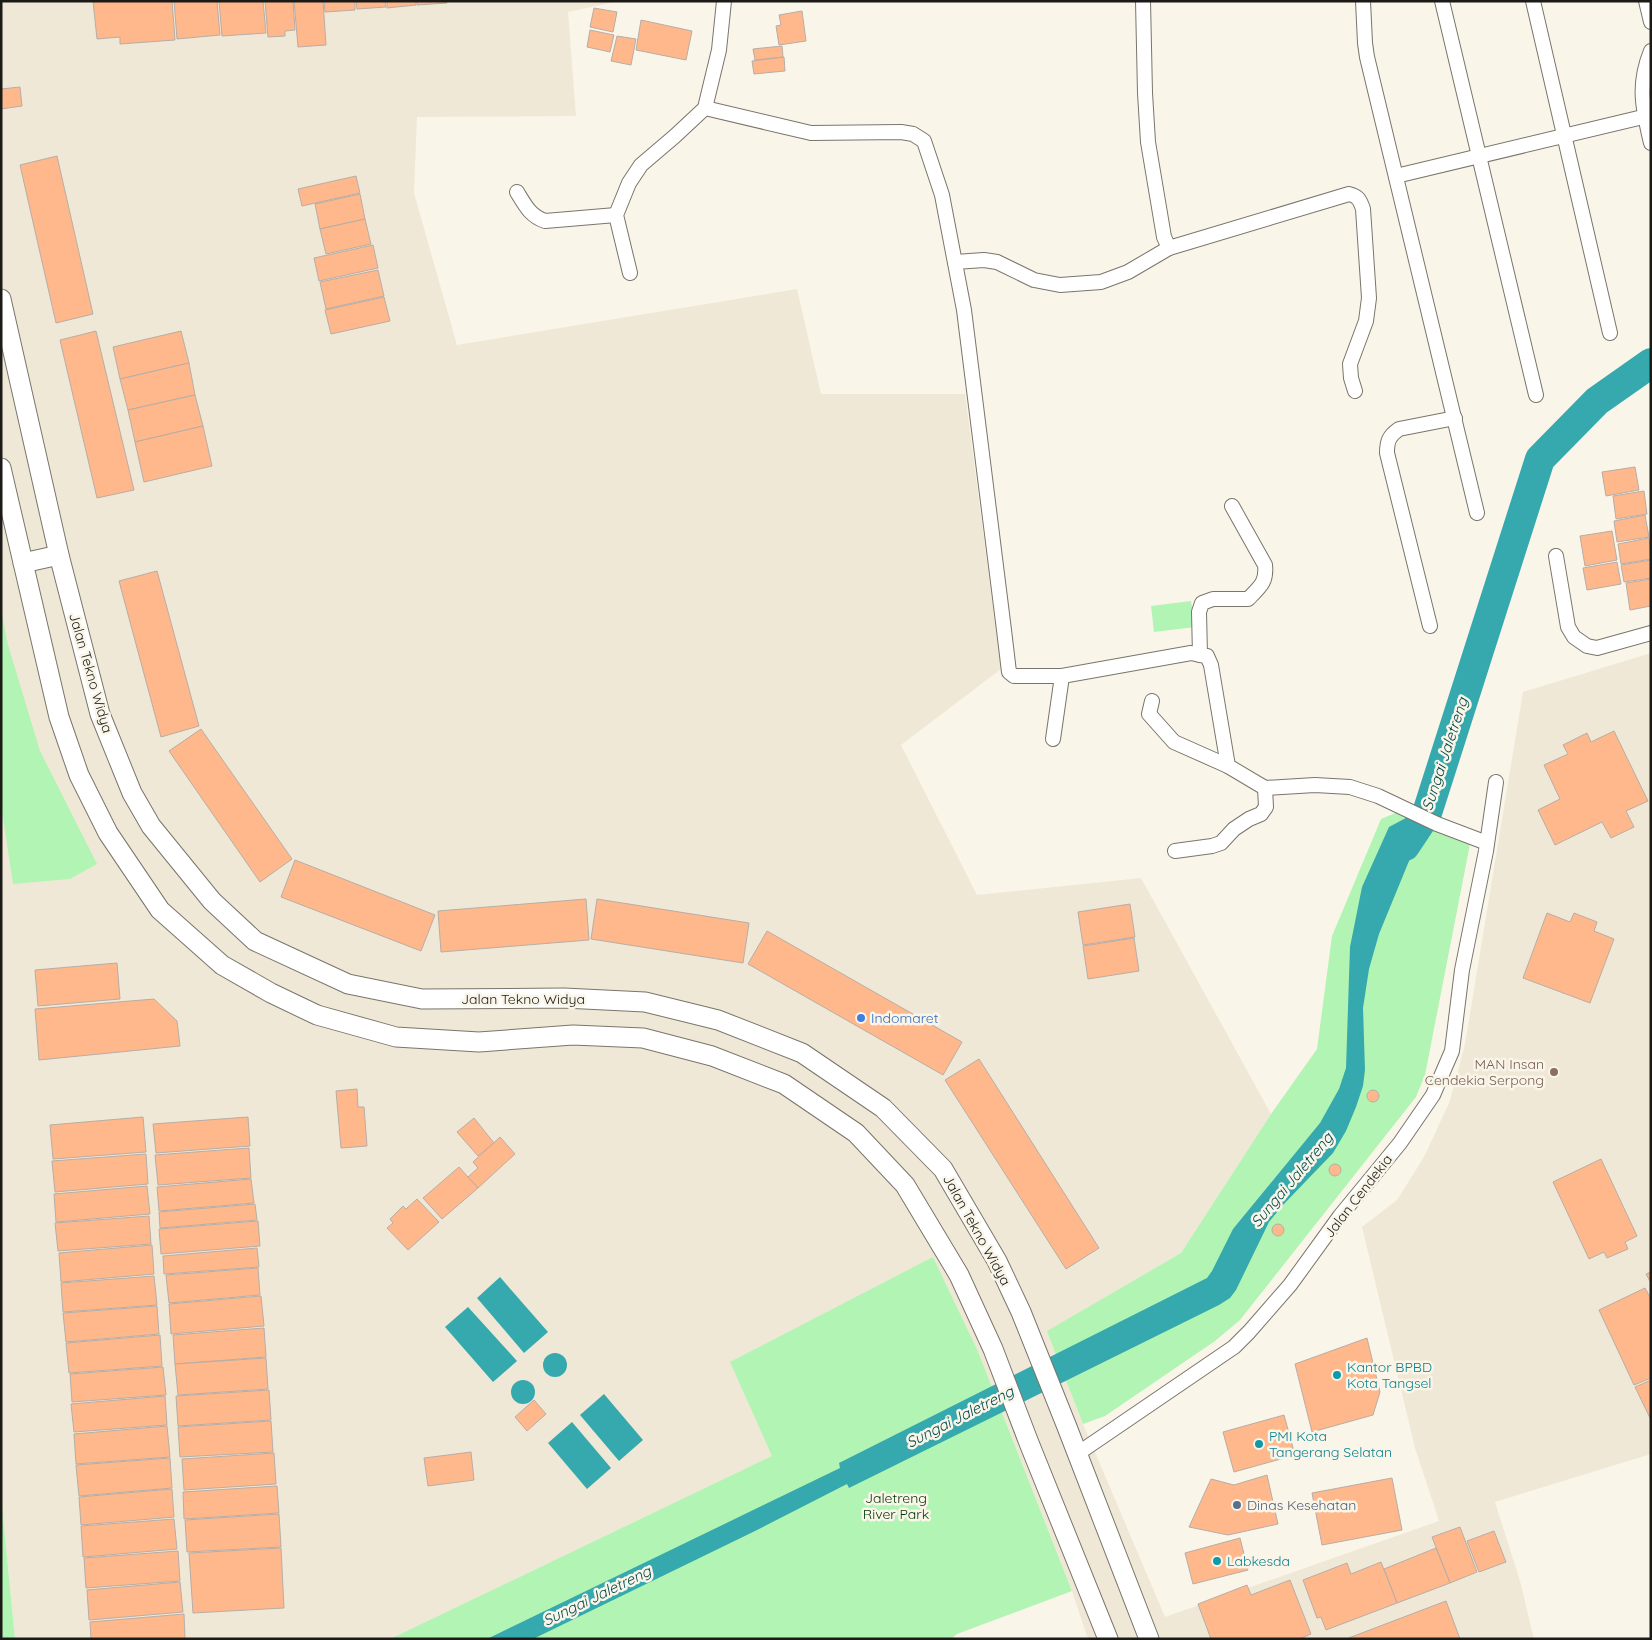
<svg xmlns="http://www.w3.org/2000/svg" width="1652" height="1640" viewBox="0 0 1652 1640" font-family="Quicksand,sans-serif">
<rect width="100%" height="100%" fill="#faf5e9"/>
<polygon fill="#f0e8d6" points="1,1 619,1 568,12 576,116 417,117 414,193 457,345 797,289 821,394 965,394 1001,669 901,745 977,895 1141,878 1271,1114 1181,1253 1048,1331 1083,1424 1165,1617 1439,1521 1415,1448 1362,1227 1397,1200 1424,1157 1450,1101 1465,1044 1523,692 1651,653 1651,1454 1495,1502 1520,1581 1534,1639 1088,1639 1072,1591 977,1349 933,1257 773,1456 390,1639 15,1639 1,1496"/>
<g fill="#b2f4b3">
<polygon points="1191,601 1195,627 1154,632 1151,606"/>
<polygon points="1,610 8,645 40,751 97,864 70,879 13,884 1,804"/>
<polygon points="1400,811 1470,844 1425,1075 1416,1097 1240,1320 1215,1341 1105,1416 1083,1424 1047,1331 1181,1253 1271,1114 1317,1049 1332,936 1381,819"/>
<polygon points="933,1257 977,1349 1072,1591 957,1634 951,1639 390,1639 772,1456 730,1362"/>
<polygon points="1,1496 15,1639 1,1639"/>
</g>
<g fill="#35a9ad">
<polygon points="1421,810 1436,818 1420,843 1416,844 1379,934 1369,969 1363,1008 1365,1070 1363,1086 1356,1107 1346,1131 1333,1153 1282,1206 1269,1222 1236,1290 1230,1298 1219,1305 849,1488 847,1484 753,1532 533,1639 487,1639 840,1468 839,1463 1207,1278 1212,1271 1233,1229 1320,1123 1339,1089 1346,1068 1350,947 1362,887 1389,827"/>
<polygon points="500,1277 548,1332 524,1353 477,1298"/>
<polygon points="468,1307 517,1361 493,1382 445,1327"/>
<circle cx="555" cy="1365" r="12"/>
<circle cx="523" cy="1392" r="12"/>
<polygon points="604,1394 643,1440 619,1461 580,1415"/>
<polygon points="572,1422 611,1468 587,1489 548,1443"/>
</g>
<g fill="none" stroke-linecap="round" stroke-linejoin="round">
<polyline stroke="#35a9ad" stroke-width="30" points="1405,846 1427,813 1540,459 1597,401 1651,363"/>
</g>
<g fill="#feb88b" stroke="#b8ada6">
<polygon points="93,1 172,1 175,40 120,44 120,37 97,39"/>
<polygon points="174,1 217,1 220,35 177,39"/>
<polygon points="219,1 263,1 266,33 222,36"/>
<polygon points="265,1 293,1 295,30 285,31 285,36 268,37"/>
<polygon points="294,1 323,1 326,45 298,47"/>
<polygon points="324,1 355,1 355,10 325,12"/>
<polygon points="356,1 385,1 386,7 357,9"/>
<polygon points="387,1 416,1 416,5 387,8"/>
<polygon points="417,1 446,1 447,3 417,5"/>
<polygon points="594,8 617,12 613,32 590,27"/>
<polygon points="802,11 806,41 779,45 776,26 781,25 779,15"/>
<polygon points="641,20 692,31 686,60 636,50"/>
<polygon points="590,30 614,35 610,52 587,47"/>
<polygon points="617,36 636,39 631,65 611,61"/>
<polygon points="782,46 783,57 755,60 753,49"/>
<polygon points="784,57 785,71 754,74 752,61"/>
<polygon points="20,87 22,106 1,109 1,89"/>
<polygon points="57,156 93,314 56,323 20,165"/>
<polygon points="356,176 360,193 302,206 298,189"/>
<polygon points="360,194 365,219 320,229 315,204"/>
<polygon points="365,219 371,244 326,254 320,229"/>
<polygon points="373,245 378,268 319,281 314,258"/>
<polygon points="378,270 384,296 326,309 320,282"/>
<polygon points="384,297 390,321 331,334 325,310"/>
<polygon points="96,331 134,490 97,498 60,340"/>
<polygon points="181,331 189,363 120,379 113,347"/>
<polygon points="189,363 195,395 128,410 120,379"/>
<polygon points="195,395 203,426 135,442 128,410"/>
<polygon points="203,426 212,466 144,482 135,442"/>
<polygon points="1635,467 1639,490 1606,496 1602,472"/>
<polygon points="1644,491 1647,514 1616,519 1613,496"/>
<polygon points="1645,515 1649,537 1617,542 1614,521"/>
<polygon points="1612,531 1617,560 1585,566 1580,536"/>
<polygon points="1649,538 1651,559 1621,564 1618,544"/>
<polygon points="1651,560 1651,578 1624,582 1621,565"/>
<polygon points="1617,562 1621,584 1587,590 1583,568"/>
<polygon points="157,571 199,726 161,737 119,581"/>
<polygon points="1651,579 1651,606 1630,610 1626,583"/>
<polygon points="201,729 292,859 260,882 169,751"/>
<polygon points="1614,731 1648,801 1626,811 1634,827 1611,838 1602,822 1555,845 1538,810 1560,799 1544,765 1568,754 1563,745 1587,733 1591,742"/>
<polygon points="295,860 435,915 421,951 281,897"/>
<polygon points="586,899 589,940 441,952 438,911"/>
<polygon points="597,899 749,923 743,963 591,939"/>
<polygon points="1130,904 1135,937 1083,945 1078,912"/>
<polygon points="1547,913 1570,922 1574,913 1597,922 1594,931 1614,939 1590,1003 1523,978"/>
<polygon points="767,931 962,1042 943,1075 748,964"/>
<polygon points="1134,938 1139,971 1088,979 1083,946"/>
<polygon points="117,963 120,999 38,1006 35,970"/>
<polygon points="154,999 177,1021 180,1046 39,1060 35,1009"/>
<polygon points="979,1059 1099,1248 1066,1269 945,1080"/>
<polygon points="357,1089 358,1107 364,1107 367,1146 341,1148 336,1091"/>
<circle cx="1373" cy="1096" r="6"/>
<polygon points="143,1117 146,1152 53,1159 50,1125"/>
<polygon points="248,1117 250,1146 156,1153 153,1124"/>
<polygon points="474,1118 494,1143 478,1156 457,1132"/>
<polygon points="500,1137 515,1154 478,1188 468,1177 478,1168 473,1162"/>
<polygon points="249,1148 251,1178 158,1185 155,1155"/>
<polygon points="146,1154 148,1184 55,1192 52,1161"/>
<polygon points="1601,1159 1637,1236 1625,1242 1628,1249 1607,1258 1604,1252 1589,1259 1553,1182"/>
<circle cx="1335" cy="1170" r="6"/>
<polygon points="459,1167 478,1188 442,1219 423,1198"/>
<polygon points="251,1179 254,1203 159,1211 157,1187"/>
<polygon points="147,1186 150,1214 56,1222 54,1194"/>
<polygon points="417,1199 439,1222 408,1250 387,1228 393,1223 390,1219 403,1206 406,1209"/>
<polygon points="255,1204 257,1220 160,1228 159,1212"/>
<polygon points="149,1216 151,1244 58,1251 55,1223"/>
<polygon points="258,1221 260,1246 161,1254 159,1229"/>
<circle cx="1278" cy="1230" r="6"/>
<polygon points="152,1245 154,1274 61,1282 59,1253"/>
<polygon points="257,1248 259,1267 164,1274 163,1256"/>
<polygon points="258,1268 260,1295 169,1303 166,1275"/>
<polygon points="1651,1272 1651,1283 1646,1274"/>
<polygon points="154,1276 157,1305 63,1312 61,1283"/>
<polygon points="1645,1288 1651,1299 1651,1378 1634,1385 1599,1310"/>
<polygon points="261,1296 264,1326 171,1334 169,1304"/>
<polygon points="157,1306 159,1334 66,1342 63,1313"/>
<polygon points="264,1328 266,1357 175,1364 173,1335"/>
<polygon points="160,1335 162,1366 69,1373 66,1343"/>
<polygon points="1367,1338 1380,1392 1373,1415 1312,1432 1295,1364"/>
<polygon points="266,1358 268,1389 178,1395 175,1364"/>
<polygon points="163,1367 166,1395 72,1402 70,1374"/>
<polygon points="1651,1380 1651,1420 1635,1387"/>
<polygon points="269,1390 271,1420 178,1426 176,1396"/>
<polygon points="165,1396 167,1425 74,1432 71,1404"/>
<polygon points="534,1400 546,1414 527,1431 515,1417"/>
<polygon points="1284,1415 1295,1455 1234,1472 1223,1432"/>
<polygon points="271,1421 273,1452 180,1457 178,1427"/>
<polygon points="167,1426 170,1457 76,1464 74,1434"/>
<polygon points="471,1452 474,1480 428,1486 424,1458"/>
<polygon points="274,1453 276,1484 184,1490 182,1459"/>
<polygon points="170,1458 172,1488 79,1496 76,1465"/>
<polygon points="1267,1475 1278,1524 1228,1535 1189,1527 1211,1479 1234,1485"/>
<polygon points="1392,1478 1402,1530 1322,1545 1312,1493"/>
<polygon points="277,1486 279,1513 184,1519 183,1492"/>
<polygon points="172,1489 174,1517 81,1525 79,1497"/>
<polygon points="279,1514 281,1547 187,1552 185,1520"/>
<polygon points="174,1519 177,1549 83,1557 81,1526"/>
<polygon points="1460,1527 1477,1572 1450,1583 1432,1537"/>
<polygon points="1494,1531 1506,1562 1479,1572 1467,1541"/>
<polygon points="1240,1538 1248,1570 1193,1584 1185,1553"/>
<polygon points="281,1548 284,1608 193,1613 189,1553"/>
<polygon points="1436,1548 1450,1583 1397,1603 1384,1569"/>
<polygon points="178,1551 180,1581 86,1588 84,1558"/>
<polygon points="1381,1562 1397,1603 1326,1630 1321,1617 1317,1618 1303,1580 1347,1563 1351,1574"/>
<polygon points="1290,1580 1311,1634 1299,1639 1211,1639 1198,1604 1247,1585 1251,1595"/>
<polygon points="180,1582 183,1612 89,1620 87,1590"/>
<polygon points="1446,1601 1460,1639 1346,1639"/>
<polygon points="184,1614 185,1639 91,1639 90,1622"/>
</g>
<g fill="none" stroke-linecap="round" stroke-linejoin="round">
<g stroke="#7a756b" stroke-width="16">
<g id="street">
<path d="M1143 1 1145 93 1148 142 1164 237 1169 248 1349 194C1358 196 1360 200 1363 209L1369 298 1366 321 1350 364 1351 378 1355 391"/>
<polyline points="1363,1 1365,43 1367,57 1477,513"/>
<polyline points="1442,1 1536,395"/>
<polyline points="1533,1 1610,333"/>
<polyline points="1646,1 1651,22"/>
<path d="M1651 51C1637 85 1643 109 1651 143"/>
<path d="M705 108 811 133 901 132 913 134 924 141 942 195 964 310 1004 630 1009 672 1014 676H1062L1191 653 1200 655 1199 612 1202 603 1213 599H1248C1260 587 1267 582 1265 565L1232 506"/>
<polyline points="1396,176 1651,115"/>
<path d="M517 192C525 205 530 216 545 221L616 215"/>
<polyline points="955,262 984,260 997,262 1034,280 1060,285 1101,282 1128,272 1169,248"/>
<polyline points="630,273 616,215 629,183 641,165 675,136 705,108 719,50 724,1"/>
<polyline points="1556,556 1568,627 1574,637 1587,646 1597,648 1651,633"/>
<path d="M1430 626 1387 453C1387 441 1389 436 1399 429L1455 418"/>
<polyline points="1200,655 1207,656 1211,665 1228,766 1265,788 1315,785 1350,787 1378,796 1437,824 1487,843"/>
<polyline points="1152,701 1149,714 1174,742 1228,766"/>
<polyline points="1053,739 1062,676"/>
<polyline points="1175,851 1212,846 1221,843 1234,829 1249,819 1261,814 1266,807 1265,788"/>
<polyline points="1077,1454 1234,1347 1249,1332 1290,1285 1340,1216 1400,1143 1433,1095 1452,1051 1462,970 1486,851 1496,782"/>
</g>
</g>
<g stroke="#7a756b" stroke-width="21">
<g id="secondary">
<polyline points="1,299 59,555 100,714 132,793 151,826 212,901 255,941 348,984 422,999 564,998 645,1002 718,1020 802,1053 883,1108 943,1169 997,1261 1021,1312 1067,1427 1149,1639"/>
<polyline points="1,468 59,717 79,775 108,833 160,910 222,965 271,993 317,1015 396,1037 479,1042 573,1035 643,1038 712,1056 784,1084 856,1133 905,1185 959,1275 993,1349 1029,1443 1108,1639"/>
<polyline points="23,563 59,555"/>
</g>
</g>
<use href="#street" stroke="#fff" stroke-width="14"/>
<use href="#secondary" stroke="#fff" stroke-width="19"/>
</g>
<circle fill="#3f7fe0" stroke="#faf5e9" stroke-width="2" cx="861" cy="1018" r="5"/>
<circle fill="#8d6e63" stroke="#faf5e9" stroke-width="2" cx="1554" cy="1072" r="5"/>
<g fill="#0f9aa8" stroke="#faf5e9" stroke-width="2">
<circle cx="1337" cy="1375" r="5"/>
<circle cx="1259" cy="1444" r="5"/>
<circle cx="1217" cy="1561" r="5"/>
</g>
<circle fill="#5c6f8a" stroke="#faf5e9" stroke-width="2" cx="1237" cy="1505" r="5"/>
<g text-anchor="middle" stroke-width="5" stroke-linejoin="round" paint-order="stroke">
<g font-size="14" fill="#1b1a16" stroke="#faf5e9">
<text transform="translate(91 673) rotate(74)" y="5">Jalan Tekno Widya</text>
<text x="523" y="1004">Jalan Tekno Widya</text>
<text transform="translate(1358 1196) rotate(-52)" y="5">Jalan Cendekia</text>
<text transform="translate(977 1230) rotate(61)" y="5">Jalan Tekno Widya</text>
</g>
<g font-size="14" fill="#366cbe" stroke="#faf5e9" text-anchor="start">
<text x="871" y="1023">Indomaret</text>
</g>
<g font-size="14" fill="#785e54" stroke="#faf5e9" text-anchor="end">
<text x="1544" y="1069">MAN Insan<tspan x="1544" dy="16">Cendekia Serpong</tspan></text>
</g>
<g font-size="14" fill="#0d838f" stroke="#faf5e9" text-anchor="start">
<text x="1347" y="1372">Kantor BPBD<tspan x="1347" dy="16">Kota Tangsel</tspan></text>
<text x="1269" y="1441">PMI Kota<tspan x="1269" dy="16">Tangerang Selatan</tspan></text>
<text x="1227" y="1566">Labkesda</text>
</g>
<g font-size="14" fill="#003607" stroke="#faf5e9">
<text x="896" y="1503">Jaletreng<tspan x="896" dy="16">River Park</tspan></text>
</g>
<g font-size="14" fill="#4e5e75" stroke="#faf5e9" text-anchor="start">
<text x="1247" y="1510">Dinas Kesehatan</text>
</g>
<g font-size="15" font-style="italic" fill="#01494b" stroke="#faf5e9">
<text transform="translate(1445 754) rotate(-72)" y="5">Sungai Jaletreng</text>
<text transform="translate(1292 1180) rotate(-50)" y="5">Sungai Jaletreng</text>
<text transform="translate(960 1417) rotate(-27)" y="5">Sungai Jaletreng</text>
<text transform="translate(597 1596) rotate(-26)" y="5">Sungai Jaletreng</text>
</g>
</g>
<rect width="1652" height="1640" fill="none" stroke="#1b1a16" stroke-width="5"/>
</svg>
